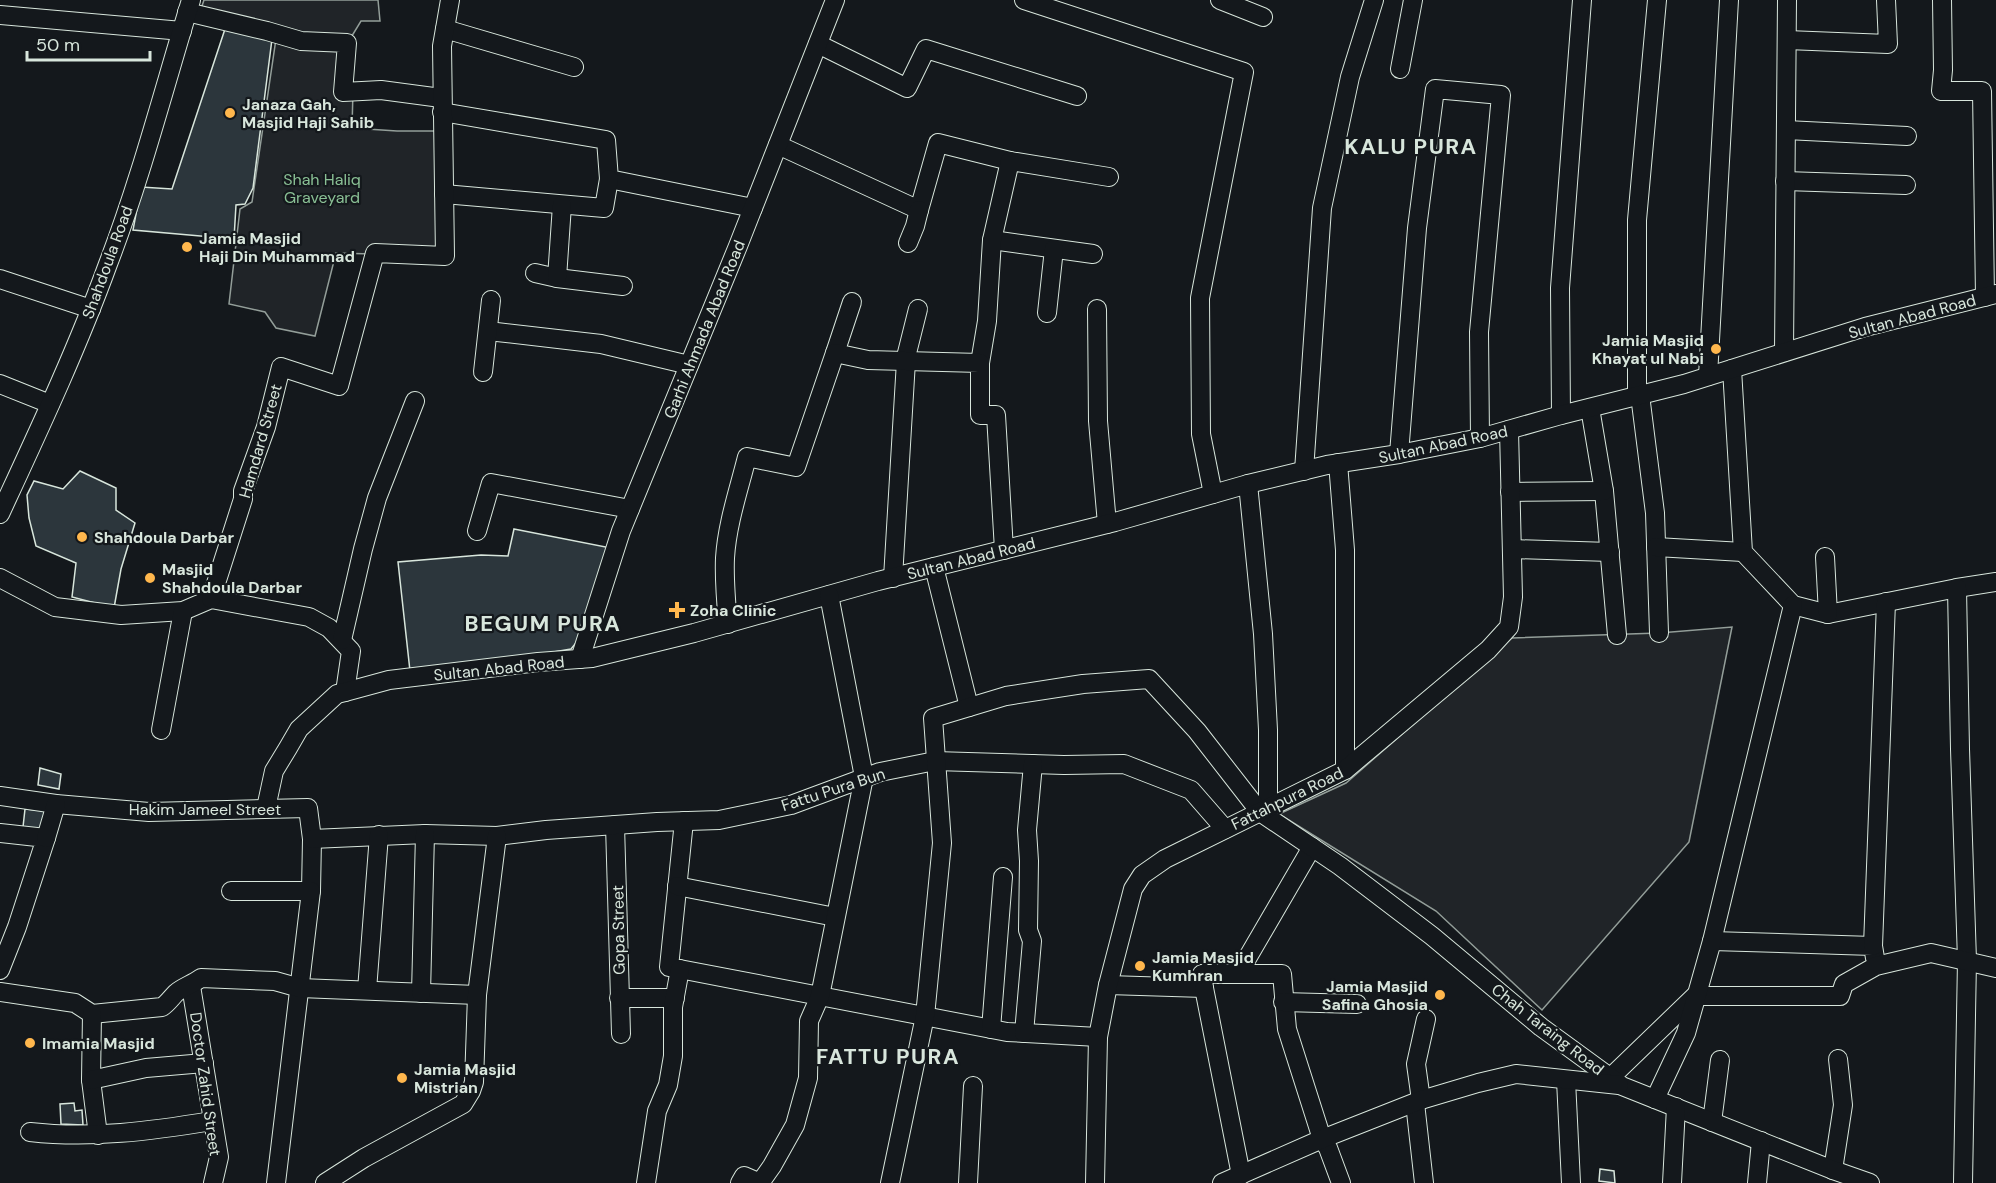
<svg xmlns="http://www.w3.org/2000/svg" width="1996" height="1183" viewBox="0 0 1996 1183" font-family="'DM Sans',sans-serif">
<rect width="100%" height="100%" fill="#14181c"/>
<g fill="#202428" stroke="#939e99" stroke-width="1.5">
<polygon points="204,0 378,0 380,21 361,21 347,44 353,91 352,128 397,131 442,131 445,256 336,253 315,336 276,328 265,312 229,304 240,209 252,202 278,25 201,9"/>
<polygon points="1732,627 1689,842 1542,1010 1436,911 1279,814 1346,783 1512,638 1659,633"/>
</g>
<g fill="#2c363c" stroke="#d8e6dc" stroke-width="1.5">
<polygon points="226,26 272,39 253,188 245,204 236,205 234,239 133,230 141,187 172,189"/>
<polygon points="80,471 116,488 116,510 135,523 121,569 114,608 72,597 76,563 36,546 29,518 27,495 34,481 63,489"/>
<polygon points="514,529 611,548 584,633 571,649 513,659 410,671 398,562 481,555 508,556"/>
<polygon points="40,768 61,774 59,789 38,785"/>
<polygon points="25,809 48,811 44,830 23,827"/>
<polygon points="74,1103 75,1111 82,1110 83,1125 61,1124 60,1104"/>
<polygon points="1600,1169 1614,1171 1615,1183 1599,1181"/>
</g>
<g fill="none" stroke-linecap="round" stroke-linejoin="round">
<g stroke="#d8e6dc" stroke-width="20">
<g id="minor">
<polyline points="1024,0 1244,72 1200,298 1201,434 1213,494"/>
<polyline points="1220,0 1263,17"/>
<polyline points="1942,0 1943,70 1941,91 1982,91 1985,297"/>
<polyline points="187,12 267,31 301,41 347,43 343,92 381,90 441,98"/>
<polyline points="0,15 182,31"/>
<polyline points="445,29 574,67"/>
<polyline points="1787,40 1888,44 1886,0"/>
<polyline points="818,44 907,88 926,49 1077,96"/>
<polyline points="1400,69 1413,0"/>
<polyline points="442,112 606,140 609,179 753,208"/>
<polyline points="1786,130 1907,136"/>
<polyline points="778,145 919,210 938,143 1010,161"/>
<polyline points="1785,181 1906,185"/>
<polyline points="444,194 604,208 609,179"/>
<polyline points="992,240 1093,254"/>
<polyline points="908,243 915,226 919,210"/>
<polyline points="535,273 557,278 623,286"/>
<polyline points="557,278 562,205"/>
<polyline points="0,279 91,309"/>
<polyline points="1097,309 1098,421 1107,524"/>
<polyline points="1047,313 1054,249"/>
<polyline points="488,331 601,344 689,365"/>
<polyline points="1784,352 1787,0"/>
<polyline points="835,353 852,302"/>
<polyline points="905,361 918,309"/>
<polyline points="980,363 987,321 992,240 1010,161 1109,177"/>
<polyline points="1732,369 1743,552 1793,605 1828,614 1957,588 1996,582"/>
<polyline points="483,372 491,300"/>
<polyline points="1708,376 1729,0"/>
<polyline points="0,384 50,404"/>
<polyline points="1640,395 1655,513 1659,633"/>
<polyline points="1637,396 1637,220 1657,0"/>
<polyline points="1590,408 1604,491 1617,635"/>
<polyline points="1561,415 1560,288 1582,0"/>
<polyline points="1399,454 1417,228 1435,89 1501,95 1479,332 1480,438"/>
<polyline points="1338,463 1345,550 1345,770"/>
<polyline points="1304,471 1322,208 1350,77 1374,0"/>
<polyline points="1248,484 1263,634 1268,730 1268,808"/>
<polyline points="1510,492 1604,491"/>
<path d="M0 514C38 432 77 349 108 264 141 178 164 88 191 0"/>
<polyline points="477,531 491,483 630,509"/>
<polyline points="1656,547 1743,552"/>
<polyline points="1512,549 1610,552"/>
<polyline points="1825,557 1828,614"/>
<polyline points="934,567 969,707"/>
<polyline points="0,578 55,607 121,615 183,611 211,599 309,617 329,628 351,651 345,692"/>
<polyline points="893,578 906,361"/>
<polyline points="1957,588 1960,749 1967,960 1963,1183"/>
<polyline points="211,599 243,499 243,491 266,427 281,367 339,386 375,253 445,256 442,46 450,0"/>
<path d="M728 624C726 602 724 580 725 558 727 524 739 489 747 457L796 467 835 353 868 360 980 363V415H996L1004 550"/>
<polyline points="342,640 363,549 377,498 415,401"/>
<polyline points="580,659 621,531 738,246 835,0"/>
<polyline points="161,730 183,611"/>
<polyline points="0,796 56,804 149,812 308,808 312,839 311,891 276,1183"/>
<polyline points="266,808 274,771 288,748 299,729 337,694 345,692 389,680 538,662 592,658 694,633 878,581 1115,522 1248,484 1327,465 1399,454 1480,438 1561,415 1684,384 1865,327 1996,294"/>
<polyline points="684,821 669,967 1007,1032 1098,1037"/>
<polyline points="615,825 621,1034"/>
<polyline points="0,833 46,838 17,927 0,970"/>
<polyline points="46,838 56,804"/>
<polyline points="312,839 425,834 497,836 546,830 657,822 719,820 791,805 880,772 935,761 1064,765 1124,764 1191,790 1225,829"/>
<polyline points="677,886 835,917"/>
<polyline points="231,891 311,891"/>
<polyline points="1712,941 1873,946 1875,958"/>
<polyline points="1873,946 1886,602"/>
<polyline points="1238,974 1312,847"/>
<polyline points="1108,985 1204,988 1202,974 1282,974 1287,1029 1322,1139 1328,1148 1341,1183"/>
<polyline points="191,986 219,1157 213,1183"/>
<polyline points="1204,988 1241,1175"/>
<polyline points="367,990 379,835"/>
<path d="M0 992 75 1003 92 1014 162 1007C168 1003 171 998 176 993 183 987 193 984 201 978L275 981 300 988 477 995"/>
<polyline points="421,993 425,834"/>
<polyline points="619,998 675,998"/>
<polyline points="1283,1002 1357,1004"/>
<polyline points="92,1014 91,1080 98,1135"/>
<polyline points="991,1029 1003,877"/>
<polyline points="1024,1033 1032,941 1028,930 1029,861 1027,830 1033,764"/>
<polyline points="1611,1077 1695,996 1840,996 1844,984 1876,966 1931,953 1996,968"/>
<polyline points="91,1080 146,1068 204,1063"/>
<polyline points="1566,1080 1571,1183"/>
<polyline points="1655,1099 1686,1033 1712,941 1793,605"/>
<polyline points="1421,1100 1416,1064 1426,1019"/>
<polyline points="1415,1103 1424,1183"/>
<polyline points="1712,1122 1720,1060"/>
<path d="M30 1132C91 1139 151 1131 212 1121"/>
<polyline points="1833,1170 1843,1105 1838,1059"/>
<polyline points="325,1183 364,1158 463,1104 471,1091 474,1082 477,995 497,836"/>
<polyline points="646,1183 657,1111 668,1085 673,1056 673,1007 680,969"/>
<polyline points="740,1183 744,1176 760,1183 772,1166 795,1125 808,1078 809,1021 820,996 864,777 829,595"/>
<polyline points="890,1183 925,1016 942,843 933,718 1006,696 1083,684 1149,679 1197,731 1260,812 1340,866 1432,936 1541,1027 1622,1086 1833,1170 1870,1183"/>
<polyline points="968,1183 973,1086"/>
<polyline points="1095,1183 1098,1037 1108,985 1133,889 1142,875 1165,859 1345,770 1488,650 1509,627 1513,597 1509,430"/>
<polyline points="1222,1183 1322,1139 1421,1100 1478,1083 1516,1074 1619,1085"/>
<polyline points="1672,1183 1676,1107"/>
<polyline points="1757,1183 1761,1141"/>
</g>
</g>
<use href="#minor" stroke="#14181c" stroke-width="18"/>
</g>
<g fill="#ffb74d" stroke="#14181c" stroke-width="2">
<circle cx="230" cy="113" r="6"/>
<circle cx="187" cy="247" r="6"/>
<circle cx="1716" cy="349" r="6"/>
<circle cx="82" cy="537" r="6"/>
<circle cx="150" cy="578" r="6"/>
<path d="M674 601h6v6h6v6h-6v6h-6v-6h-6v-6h6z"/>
<circle cx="1140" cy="966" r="6"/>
<circle cx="1440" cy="995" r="6"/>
<circle cx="30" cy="1043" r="6"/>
<circle cx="402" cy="1078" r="6"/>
</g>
<g text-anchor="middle" stroke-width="4.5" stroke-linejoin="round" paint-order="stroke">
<g font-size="16" font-weight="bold" fill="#d8e6dc" stroke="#14181c" text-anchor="start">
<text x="242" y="110">Janaza Gah,<tspan x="242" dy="18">Masjid Haji Sahib</tspan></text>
<text x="199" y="244">Jamia Masjid<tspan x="199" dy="18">Haji Din Muhammad</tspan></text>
<text x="1704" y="346" text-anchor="end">Jamia Masjid<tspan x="1704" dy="18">Khayat ul Nabi</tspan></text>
<text x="94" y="543">Shahdoula Darbar</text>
<text x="162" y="575">Masjid<tspan x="162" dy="18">Shahdoula Darbar</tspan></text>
<text x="690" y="616">Zoha Clinic</text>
<text x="1152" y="963">Jamia Masjid<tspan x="1152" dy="18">Kumhran</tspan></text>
<text x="1428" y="992" text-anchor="end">Jamia Masjid<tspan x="1428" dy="18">Safina Ghosia</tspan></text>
<text x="42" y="1049">Imamia Masjid</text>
<text x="414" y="1075">Jamia Masjid<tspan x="414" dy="18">Mistrian</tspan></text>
</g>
<g font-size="16" fill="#8ac095" stroke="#14181c">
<text x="322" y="185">Shah Haliq<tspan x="322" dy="18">Graveyard</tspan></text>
</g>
<g font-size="16" fill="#d8e6dc" stroke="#14181c">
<text transform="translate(107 262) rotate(-70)" y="6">Shahdoula Road</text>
<text transform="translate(1912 316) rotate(-15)" y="6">Sultan Abad Road</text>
<text transform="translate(704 329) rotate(-68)" y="6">Garhi Ahmada Abad Road</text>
<text transform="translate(260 441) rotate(-74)" y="6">Hamdard Street</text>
<text transform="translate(1443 444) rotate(-12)" y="6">Sultan Abad Road</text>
<text transform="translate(971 558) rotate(-14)" y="6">Sultan Abad Road</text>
<text transform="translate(499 668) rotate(-6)" y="6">Sultan Abad Road</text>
<text transform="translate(833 789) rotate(-18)" y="6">Fattu Pura Bun</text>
<text transform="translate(1287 798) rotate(-26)" y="6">Fattahpura Road</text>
<text x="205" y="815">Hakim Jameel Street</text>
<text transform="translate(618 930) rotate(-91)" y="6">Gopa Street</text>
<text transform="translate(1548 1029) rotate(38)" y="6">Chah Taraing Road</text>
<text transform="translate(206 1084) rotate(82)" y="6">Doctor Zahid Street</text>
</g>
<g font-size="22" font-weight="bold" letter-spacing="1.5" fill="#d8e6dc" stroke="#14181c">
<text x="1411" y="154">KALU PURA</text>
<text x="543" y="631">BEGUM PURA</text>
<text x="888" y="1064">FATTU PURA</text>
</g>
</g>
<path d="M27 51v9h123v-9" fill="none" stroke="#d8e6dc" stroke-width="3"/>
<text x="36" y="51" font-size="18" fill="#d8e6dc" stroke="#14181c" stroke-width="4.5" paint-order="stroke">50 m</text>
</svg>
